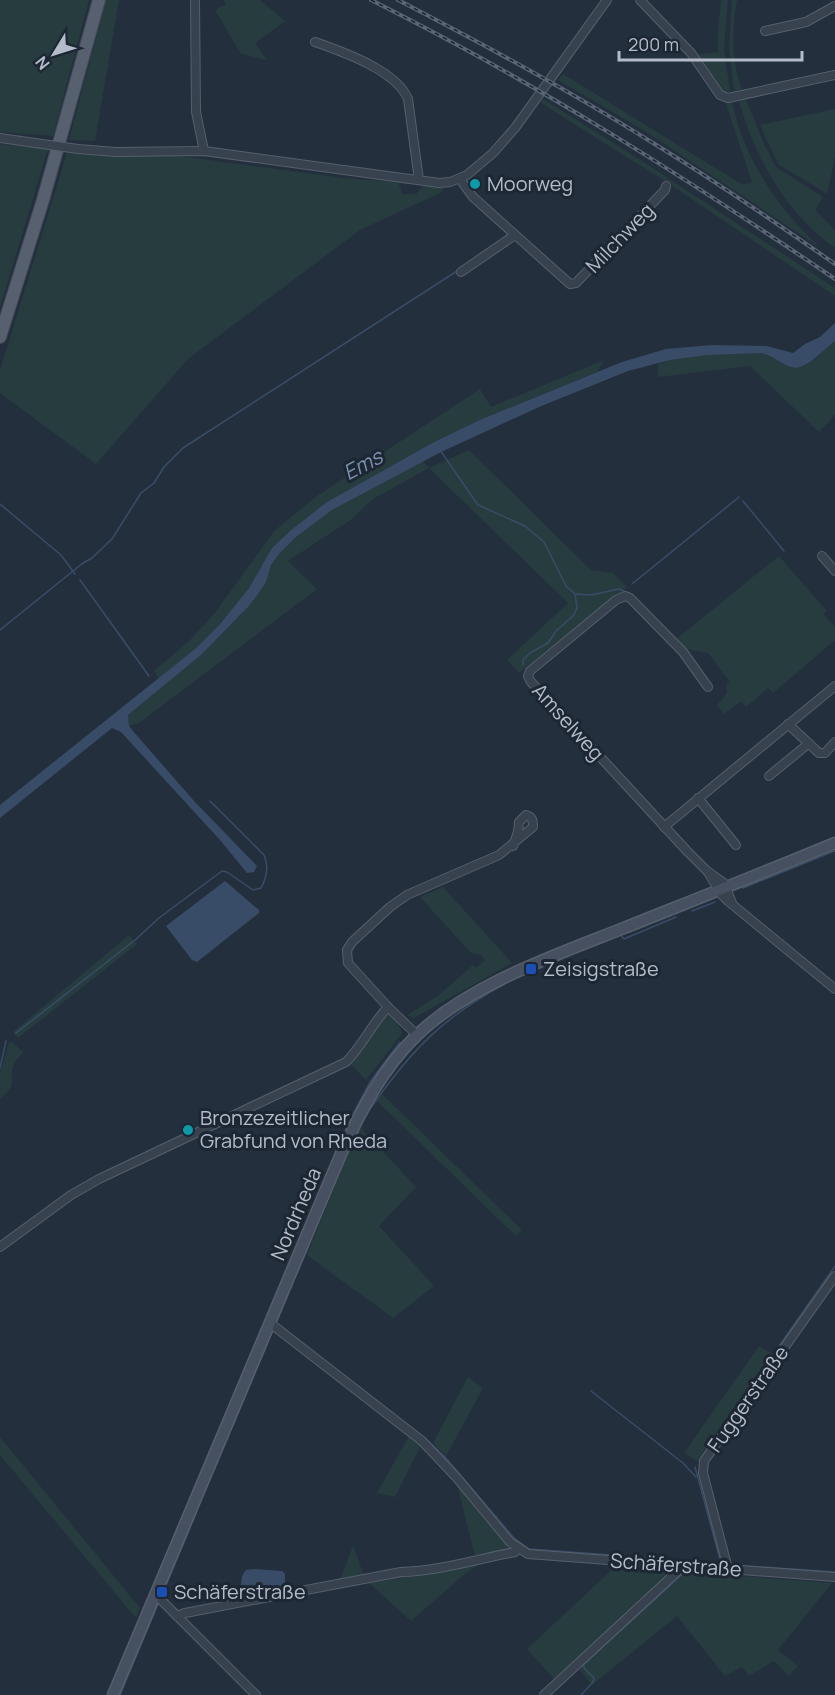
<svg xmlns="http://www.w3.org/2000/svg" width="835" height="1695" viewBox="0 0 835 1695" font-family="Manrope,sans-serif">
<rect width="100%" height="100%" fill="#242f3e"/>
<g fill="#263c3f">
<polygon points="0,0 89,0 53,136 0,132"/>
<polygon points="106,0 119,0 95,141 69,140"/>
<polygon points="224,0 260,0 285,21 255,43 267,60 241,54 215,10 226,4"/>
<polygon points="721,0 728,0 724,48 730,92 721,93 694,55 718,52 718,33"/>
<path d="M732 0H737C732 30 731 61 742 89L734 91 729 48Z"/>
<path d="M563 74 743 185 752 182 726 104 732 102C745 161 778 209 822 249L648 133 558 80Z"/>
<polygon points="543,99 636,157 835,288 835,296 668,183 541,103"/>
<path d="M746 99 764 144 776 167 823 197 815 210 835 230V248C786 213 755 158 739 101Z"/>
<polygon points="835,109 835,158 827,194 778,164 760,125"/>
<polygon points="0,144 48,149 0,308"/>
<polygon points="67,153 104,156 164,154 344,178 398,182 403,194 416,194 424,185 444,188 442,192 360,230 188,359 96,464 0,393 0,370"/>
<path d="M835 341V415L819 432 750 366 658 377V364C690 352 728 354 761 353 773 355 781 365 791 367 808 371 823 350 835 341Z"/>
<polygon points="604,360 597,372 482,419 436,441 327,502 272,548 249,588 221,623 195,649 159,678 154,671 189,641 215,613 274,531 317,496 480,389 491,407"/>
<polygon points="469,450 591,570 613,573 627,587 519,673 507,660 568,603 429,468 373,499 352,519 288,561 317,589 139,723 129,726 128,715 201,655 248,607 266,582 271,565 279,554 296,537 332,510 423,461 429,468"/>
<polygon points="779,556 827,611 823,614 835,627 835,640 773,693 768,688 746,707 741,701 724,714 717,705 727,693 726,685 730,682 708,653 686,649 675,640"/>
<polygon points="443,887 512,963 414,1018 407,1015 439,995 473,965 476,968 485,960 481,955 471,953 420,897"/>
<polygon points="129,935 137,944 18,1038 13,1032"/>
<polygon points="391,1015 403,1032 366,1080 350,1064 384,1016"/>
<path d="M11 1041 23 1052C20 1056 16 1060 14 1064 8 1080 19 1084 0 1099V1073L9 1043Z"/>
<polygon points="382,1094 522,1230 516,1236 377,1101"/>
<polygon points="361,1128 416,1187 379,1226 434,1286 393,1318 307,1255 355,1136"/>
<polygon points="759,1346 772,1354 697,1461 684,1453"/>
<polygon points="468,1377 483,1388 446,1456 433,1443"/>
<polygon points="409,1436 421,1445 395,1497 377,1493"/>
<polygon points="0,1437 140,1608 136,1618 0,1455"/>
<polygon points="456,1480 507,1544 505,1550 475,1556"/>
<polygon points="353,1545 364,1576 340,1580"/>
<polygon points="481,1563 467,1572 411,1621 369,1583 430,1574"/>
<polygon points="618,1564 671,1567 672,1573 554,1679 527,1649"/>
<polygon points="687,1572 832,1583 778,1650 798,1666 789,1676 774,1661 749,1676 742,1667 725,1676 677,1616 592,1685 578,1667"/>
</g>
<g fill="#394c67">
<path d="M835 323V341C824 349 805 372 791 367 780 364 773 355 761 353L707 355 670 360 628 371 539 407 441 452 332 510 296 537 279 554 271 565 266 582 258 594 248 607 201 655 128 715 129 726 133 731 194 801 257 866 254 872 247 873 220 840 121 732 112 728 0 818V805L195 649 221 623 249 588 272 548 290 531 327 502 436 441 482 419 622 362 666 349 713 345 766 346 793 353 805 344 820 337Z"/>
<polygon points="225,881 259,910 259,913 197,962 192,960 166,926"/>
<polygon points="254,1569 282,1571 285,1574 285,1583 280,1588 244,1589 241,1585 242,1576 246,1570"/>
</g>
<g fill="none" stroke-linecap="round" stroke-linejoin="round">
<g stroke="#394c67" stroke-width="1.5">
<polyline points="440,450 478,505 525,526 544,542 566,586 575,594 577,608 574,615 556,631 548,643 530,653 523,660 523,665"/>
<polyline points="743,501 784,551"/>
<polyline points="0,504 61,555 75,574"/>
<polyline points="80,580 149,676"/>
<polyline points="632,584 739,497"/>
<polyline points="576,594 591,595 619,589 624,591"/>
<polyline points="0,630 83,563 92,558 112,539 141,493 154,483 164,467 183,448 457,271"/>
<polyline points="743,888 835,851"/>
<polyline points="692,911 715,902"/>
<polyline points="620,934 624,939 676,917"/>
<polyline points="528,972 574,953"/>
<path d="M16 1033 135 940 159 918 222 871 227 872 253 890 261 888C267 877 269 866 264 855L210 801"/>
<polyline points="0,1068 6,1041"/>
<path d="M366 1115C410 1050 445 1014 516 978"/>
<polyline points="352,1116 370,1082 400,1042"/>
<polyline points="346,1131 350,1121"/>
<polyline points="306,1252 312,1236"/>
<polyline points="591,1391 683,1463 696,1477"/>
<polyline points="427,1440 445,1457 514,1538 529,1549 721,1563 695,1467"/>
<polyline points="224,1446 271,1334"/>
<polyline points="699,1461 835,1266"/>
<polyline points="732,1565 835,1572"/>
<polyline points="734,1573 741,1574"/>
<polyline points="422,1574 430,1573"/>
<polyline points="371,1581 414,1575"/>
<polyline points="178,1611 162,1595 197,1511"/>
<polyline points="183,1617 237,1671"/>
<polyline points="258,1691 261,1695"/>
<polyline points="120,1695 158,1604"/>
<polyline points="581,1695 593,1682 594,1678 584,1668 584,1664 686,1571 722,1573"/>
</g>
<g stroke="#565f6c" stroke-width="10">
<g id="street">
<polyline points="195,0 196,112 204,151"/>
<polyline points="640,0 691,53 720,95 728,98 835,75"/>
<polyline points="765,31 806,22 835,6"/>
<path d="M315 42C343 52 396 70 408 99L419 180"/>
<polyline points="0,138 35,143"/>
<polyline points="78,149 116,152 204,151 439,183 450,182 467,175 493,153 515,128 607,0"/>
<polyline points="460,179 473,197 570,284 576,283 665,190 666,186"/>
<polyline points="461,272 515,235"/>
<polyline points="822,556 835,571"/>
<polyline points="708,687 683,652 630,598 625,596 616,600 530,671 528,676 531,682 687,851 707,871 724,883 732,903"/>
<polyline points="788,724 819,753 825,753 835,742"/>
<polyline points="769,776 808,744"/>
<polyline points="698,798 736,845"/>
<polyline points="664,827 835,686"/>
<polyline points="708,872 721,894 728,901 835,989"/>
<path d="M417 1035 388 1007 348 963 347 950 352 942 390 907 407 895 499 855 533 827C533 821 533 817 526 815L519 822 518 832 513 846"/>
<path d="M0 1247 71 1195 99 1179 346 1062C363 1045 371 1025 388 1007"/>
<polyline points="270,1323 422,1441 457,1478 510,1542 528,1554 835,1577"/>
<polyline points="728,1569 703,1473 704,1461 835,1276"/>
<polyline points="156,1595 256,1695"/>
<path d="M177 1616 185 1613 401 1572C439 1571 477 1559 515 1552L518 1549"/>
<polyline points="544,1695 678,1571 679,1565"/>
</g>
</g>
<g stroke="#565f6c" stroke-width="13">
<path id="secondary" d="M113 1695 341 1154C360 1112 382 1069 416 1036 468 985 556 955 624 928 694 900 765 872 835 843"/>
</g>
<g stroke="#414a57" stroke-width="14">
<polyline id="primary" points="0,337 43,200 99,0"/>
</g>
<use href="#street" stroke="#38414e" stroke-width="8"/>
<use href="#secondary" stroke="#465061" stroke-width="10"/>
<use href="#primary" stroke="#56606e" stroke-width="12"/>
<g stroke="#5a6575" stroke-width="4">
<g id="rail">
<path d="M371 0C533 81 685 177 835 279"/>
<path d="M398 0C485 45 570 91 653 143 715 181 775 222 835 264"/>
</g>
</g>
<use href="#rail" stroke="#1d2633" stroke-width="1.5" stroke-dasharray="4.5" stroke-linecap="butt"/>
<g stroke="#565f6c" stroke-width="10" stroke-linecap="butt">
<polyline id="street-bridge" points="35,143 78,149"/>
</g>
<use href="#street-bridge" stroke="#38414e" stroke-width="8"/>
</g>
<g fill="#0f9aa8" stroke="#1d2633" stroke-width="2">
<circle cx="475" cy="184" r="6"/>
<circle cx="188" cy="1130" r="6"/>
</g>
<g fill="#1a4fb4" stroke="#1d2633" stroke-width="2">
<rect x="525" y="963" width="12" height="12" rx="3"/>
<rect x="156" y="1586" width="12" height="12" rx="3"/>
</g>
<g text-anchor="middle" stroke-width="6" stroke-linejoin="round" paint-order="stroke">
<g font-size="20" fill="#b4bcc9" stroke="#1d2633" text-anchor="start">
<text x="487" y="191">Moorweg</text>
<text x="543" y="976">Zeisigstraße</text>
<text x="200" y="1125">Bronzezeitlicher<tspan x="200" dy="23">Grabfund von Rheda</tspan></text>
<text x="174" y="1599">Schäferstraße</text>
</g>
<g font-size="20" fill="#b4bcc9" stroke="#1d2633">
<text transform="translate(620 238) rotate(-46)" y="7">Milchweg</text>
<text transform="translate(568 722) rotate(48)" y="7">Amselweg</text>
<text transform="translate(296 1214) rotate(-67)" y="7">Nordrheda</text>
<text transform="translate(748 1399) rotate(-55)" y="7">Fuggerstraße</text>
<text transform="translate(676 1565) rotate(4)" y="7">Schäferstraße</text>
</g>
<g font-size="21" font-style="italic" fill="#7c92b1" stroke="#1d2633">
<text transform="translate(363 465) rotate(-28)" y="7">Ems</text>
</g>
</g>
<g transform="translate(54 54) rotate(232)" stroke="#1d2633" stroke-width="4.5" paint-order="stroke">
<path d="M0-4.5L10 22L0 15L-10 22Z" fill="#b4bcc9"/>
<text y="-9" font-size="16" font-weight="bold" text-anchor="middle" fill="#b4bcc9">N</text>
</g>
<path d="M619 51v9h183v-9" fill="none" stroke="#b4bcc9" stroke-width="3"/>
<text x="628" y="51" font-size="18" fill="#b4bcc9" stroke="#1d2633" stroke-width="4.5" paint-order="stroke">200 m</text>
</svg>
